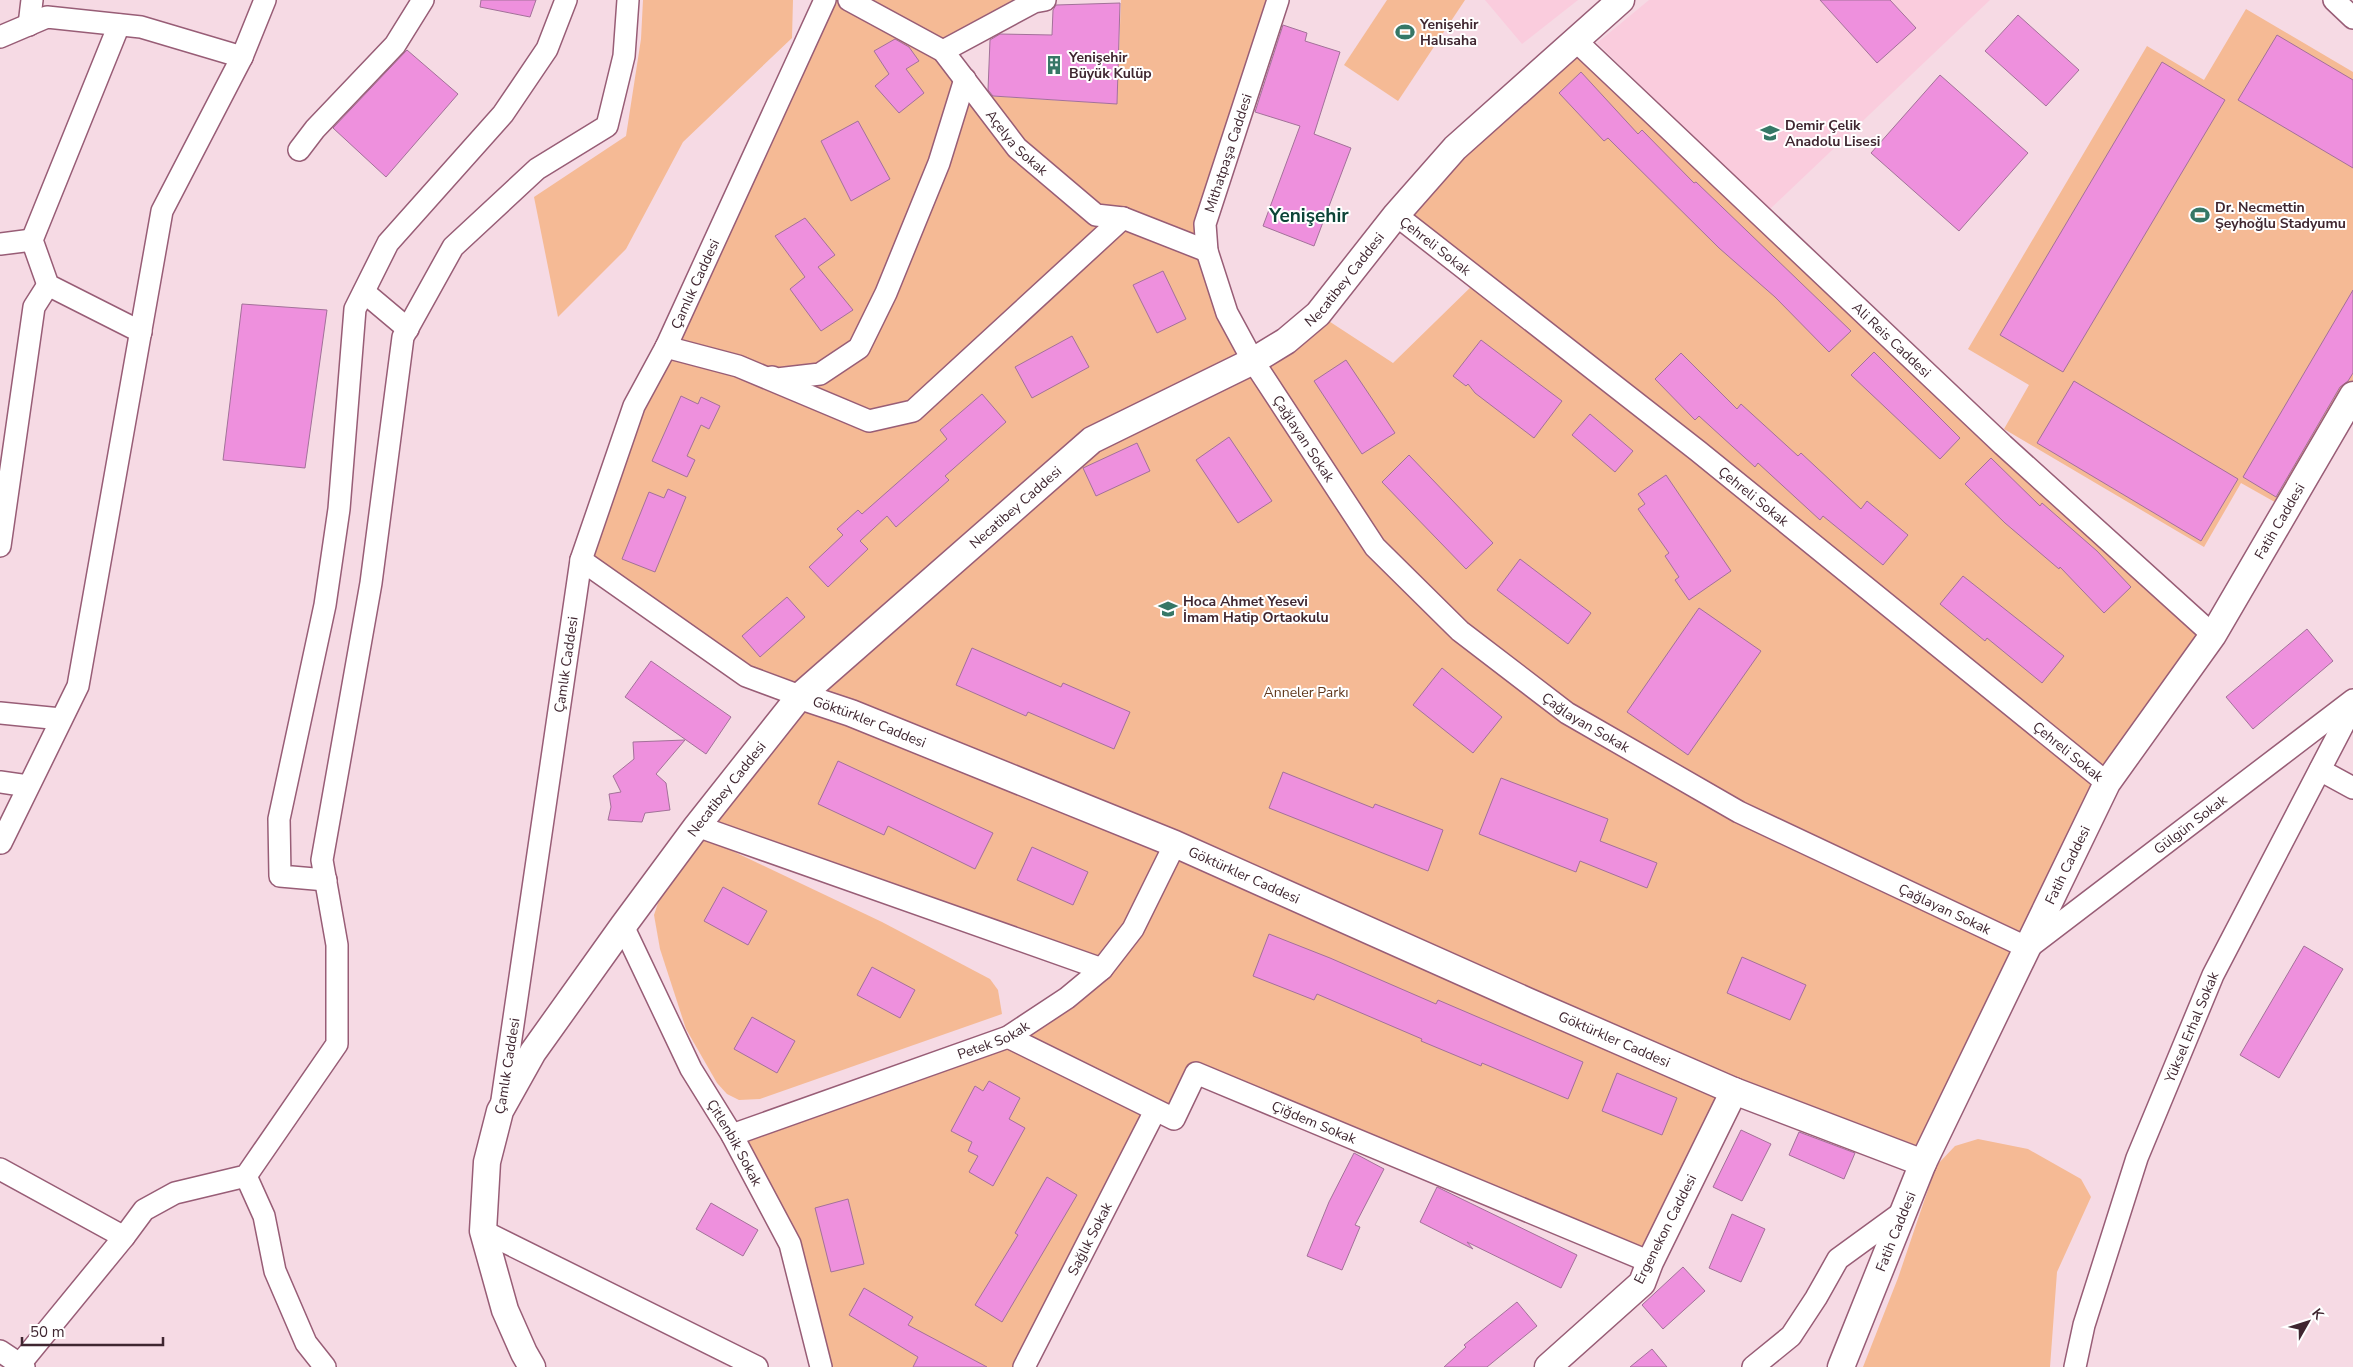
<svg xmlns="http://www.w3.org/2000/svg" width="2353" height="1367" viewBox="0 0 2353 1367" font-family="'Nunito Sans',sans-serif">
<rect width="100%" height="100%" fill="#f6dae4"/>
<g fill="#faccdd">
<polygon points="1485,0 1578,0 1522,44"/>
<polygon points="1649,0 1990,0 1769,210 1597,43"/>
</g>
<g fill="#f5ba95">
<polygon points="643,0 793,0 792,38 683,142 626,249 558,317 534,197 626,136 641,39"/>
<polygon points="825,0 1045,0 944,51 988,96 1117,104 1121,0 1278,0 1205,224 1253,361 1318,314 1393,363 1478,280 1396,215 1575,40 2213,635 2107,783 1923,1163 1734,1091 1650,1262 1197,1074 1174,1119 1156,1111 1024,1367 821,1367 790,1244 732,1135 1008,1037 1101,969 697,826 800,696 746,676 581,560 634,406"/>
<polygon points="1387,0 1465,0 1398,101 1344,65"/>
<polygon points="2246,9 2353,72 2353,382 2280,505 2241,483 2204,547 2004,429 2029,385 1968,349 2147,46 2204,80"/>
<polygon points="701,836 882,922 990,979 998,990 1002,1014 760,1099 739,1100 727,1094 717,1083 686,1029 660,949 654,915 658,903"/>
<polygon points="1978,1139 2028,1149 2081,1179 2091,1197 2057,1272 2050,1367 1863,1367 1898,1278 1936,1166 1955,1146"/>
</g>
<g fill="#ee90dd" stroke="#a37199">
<polygon points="481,0 536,0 530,17 480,7"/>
<polygon points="1820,0 1890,0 1916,28 1877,63"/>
<polygon points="1120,3 1117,104 993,96 988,90 990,40 1000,34 1052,35 1053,10 1056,5"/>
<polygon points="2018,15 2079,70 2046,106 1985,51"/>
<polygon points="1283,25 1307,33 1305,41 1340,52 1314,134 1351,148 1314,246 1263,226 1300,126 1255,112"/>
<polygon points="2277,35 2353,80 2353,168 2238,100"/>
<polygon points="895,39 909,47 919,61 906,69 924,93 899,113 875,86 889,74 874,51"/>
<polygon points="407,50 458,94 386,177 333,128"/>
<polygon points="2162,62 2225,100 2063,372 2000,335"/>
<polygon points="1581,72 1638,134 1642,130 1694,183 1696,182 1851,331 1829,352 1775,297 1719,248 1608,138 1604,141 1559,93"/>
<polygon points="1940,75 2028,153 1959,231 1871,153"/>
<polygon points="858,121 890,179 851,201 821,141"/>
<polygon points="805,218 835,255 818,267 853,310 821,331 790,289 805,277 775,236"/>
<polygon points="1163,271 1186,319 1157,333 1133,285"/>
<polygon points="2353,290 2353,373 2348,381 2340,387 2276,497 2243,477"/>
<polygon points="242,304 327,310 305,468 223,460"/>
<polygon points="1072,336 1089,367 1032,398 1015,367"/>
<polygon points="1481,340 1562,401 1534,438 1475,393 1468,384 1466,386 1453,376"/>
<polygon points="1874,352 1960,438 1940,459 1851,375"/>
<polygon points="1681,353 1737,409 1741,404 1798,456 1801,453 1861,509 1867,501 1908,535 1883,565 1823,516 1820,520 1758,463 1755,467 1699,416 1695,420 1655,379"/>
<polygon points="1346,360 1395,433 1362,454 1314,381"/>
<polygon points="2074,381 2238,479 2201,541 2037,443"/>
<polygon points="982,394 1006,422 945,476 949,480 896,527 887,516 860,541 868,549 828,587 809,567 843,535 837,529 858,510 862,514 947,439 940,430"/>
<polygon points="681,396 698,404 701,397 720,406 709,429 701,425 687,456 695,460 687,477 652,461"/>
<polygon points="1590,414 1633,451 1615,472 1572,435"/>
<polygon points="1229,437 1272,501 1238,523 1196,460"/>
<polygon points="1137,443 1150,471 1096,496 1083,468"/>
<polygon points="1409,455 1493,543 1466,569 1382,482"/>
<polygon points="1991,458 2040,506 2042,503 2097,551 2131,587 2104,613 2060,567 2059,569 2005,523 1965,484"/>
<polygon points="1666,475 1731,571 1689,600 1675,580 1679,577 1665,556 1669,553 1638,509 1645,504 1638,494"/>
<polygon points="668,489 686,497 655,572 622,559 649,492 664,498"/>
<polygon points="1520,559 1591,613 1568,644 1497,590"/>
<polygon points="1963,576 2064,656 2042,683 1987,638 1985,641 1940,604"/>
<polygon points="787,597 805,617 760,657 742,636"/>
<polygon points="1699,608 1761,651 1688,755 1627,712"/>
<polygon points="2307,629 2333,661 2253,729 2226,697"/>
<polygon points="972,648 1061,687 1063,683 1130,712 1114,749 1028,712 1026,716 956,685"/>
<polygon points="651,661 731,717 706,754 625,697"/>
<polygon points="1442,668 1502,717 1473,753 1413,705"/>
<polygon points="685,740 656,774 666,783 670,810 645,813 642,822 608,820 611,807 609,794 621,792 613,776 634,759 633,742"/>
<polygon points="838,761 993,833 975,869 888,826 884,835 818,804"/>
<polygon points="1283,772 1373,808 1375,804 1443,830 1428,871 1269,808"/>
<polygon points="1501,778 1608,819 1600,841 1657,863 1647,888 1580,861 1576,872 1479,834"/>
<polygon points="1032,847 1088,872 1073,905 1017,880"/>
<polygon points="723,887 767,911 748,945 704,921"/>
<polygon points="1269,934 1330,958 1436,1004 1438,1000 1583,1062 1568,1099 1482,1063 1481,1066 1421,1041 1422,1039 1317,994 1314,1000 1253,976"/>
<polygon points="2304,946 2343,969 2279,1078 2240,1055"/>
<polygon points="1742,957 1806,985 1790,1020 1727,993"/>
<polygon points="872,967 915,990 900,1018 857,995"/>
<polygon points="752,1017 795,1041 777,1073 734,1049"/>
<polygon points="1617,1073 1677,1098 1662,1135 1602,1111"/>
<polygon points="989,1081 1020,1098 1009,1119 1025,1128 993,1186 969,1172 978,1156 968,1151 972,1142 951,1131 975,1086 983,1091"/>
<polygon points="1741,1130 1771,1144 1742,1201 1713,1187"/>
<polygon points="1799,1132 1855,1153 1844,1179 1789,1155"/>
<polygon points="1354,1153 1384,1169 1355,1225 1360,1227 1342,1270 1307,1256 1329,1202"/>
<polygon points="1047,1177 1077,1195 1002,1322 975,1305 1018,1235 1015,1233"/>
<polygon points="1437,1187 1577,1255 1561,1288 1467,1242 1473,1249 1420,1222"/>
<polygon points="848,1199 864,1264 831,1272 815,1208"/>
<polygon points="711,1203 758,1230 743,1256 696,1229"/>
<polygon points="1732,1214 1765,1229 1741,1282 1709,1268"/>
<polygon points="1683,1267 1705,1291 1663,1329 1642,1305"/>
<polygon points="864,1288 913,1317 908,1325 987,1367 913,1367 918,1357 849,1315"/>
<polygon points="1517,1302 1537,1326 1487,1367 1444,1367 1466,1347 1464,1345"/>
<polygon points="1652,1349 1667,1367 1630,1367"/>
</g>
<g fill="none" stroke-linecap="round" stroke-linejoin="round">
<g stroke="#985d76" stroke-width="24">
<g id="minor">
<path id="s1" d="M849 0 943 51 1017 148 1096 215 1123 218 1207 251"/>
<path id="s2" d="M1278 0 1205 224 1207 251 1227 313 1253 361 1375 547 1460 631 1567 713 1739 812 2028 948 2353 700"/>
<polyline points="2334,0 2353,18"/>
<polyline points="29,25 32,0"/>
<polyline points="119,25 32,240 48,285 141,332"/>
<polyline points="0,37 47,17 141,27 242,57"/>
<path id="s3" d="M1575 40 2003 445 2213 635"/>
<polyline points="943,51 1034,2 1045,0"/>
<polyline points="299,150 315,129 395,45 423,0"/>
<path id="s4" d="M1396 215 1698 451 2107 783"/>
<polyline points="0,244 32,240"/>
<polyline points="364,292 408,329"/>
<polyline points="666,347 738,366 869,421 913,411 1123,218"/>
<polyline points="772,377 777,379 820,374 859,348 886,293 939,163 965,79"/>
<polyline points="0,546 34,307 48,285"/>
<polyline points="581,560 746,676 800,696"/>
<polyline points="0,713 61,719"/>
<polyline points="2320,770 2353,788"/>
<polyline points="0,782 28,786"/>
<polyline points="697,826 1102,969"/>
<polyline points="1,843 78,686 162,211 242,57 265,0"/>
<polyline points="326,880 280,876 279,819 325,605 339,509 355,309 388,243 503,114 547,49 566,0"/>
<path id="s5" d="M623 926 691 1069 732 1135 790 1244 821 1367"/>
<path id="s6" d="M1008 1037 1174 1119 1196 1073 1650 1262"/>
<path id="s7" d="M502 1100 581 560 634 406 666 347 825 0"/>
<path id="s8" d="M732 1135 1008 1037 1067 998 1102 969 1133 929 1175 844"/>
<polyline points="0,1169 124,1237"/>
<polyline points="246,1176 264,1216 275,1271 306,1343 325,1367"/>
<polyline points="483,1231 757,1367"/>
<polyline points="0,1351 24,1367"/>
<polyline points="20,1364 124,1237 144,1210 175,1193 246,1176 337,1044 337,945 322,860 371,583 403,337 453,247 537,169 607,126 624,56 628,0"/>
<path id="s9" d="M1024 1367 1155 1111"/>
<polyline points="1753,1367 1791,1336 1816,1298 1838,1259 1904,1211"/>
<path id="s10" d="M2075 1367 2084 1325 2137 1158 2213 975 2353 706"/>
</g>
</g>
<g stroke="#985d76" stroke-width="29">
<g id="tertiary">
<path id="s11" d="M800 696 851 713 1175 844 1527 1001 1734 1091 1923 1163"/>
<polyline points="18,1367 20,1364"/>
<path id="s12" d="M532 1367 524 1353 505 1310 483 1231 487 1162 500 1111 533 1052 623 926 697 826 800 696 1092 440 1253 361 1286 341 1318 314 1396 215 1455 148 1621 0"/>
<polyline points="1548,1367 1642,1283 1650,1262 1734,1091"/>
<path id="s13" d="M1841 1367 1923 1163 2107 783 2213 635 2353 395"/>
</g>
</g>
<use href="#minor" stroke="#fff" stroke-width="21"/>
<use href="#tertiary" stroke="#fff" stroke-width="26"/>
</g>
<defs>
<g id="stadium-bare" transform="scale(1.5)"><path d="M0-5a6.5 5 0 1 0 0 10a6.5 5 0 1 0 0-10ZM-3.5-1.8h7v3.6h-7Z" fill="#367766" stroke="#fff" stroke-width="2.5" paint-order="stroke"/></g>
<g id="building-bare" transform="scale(1.5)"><path d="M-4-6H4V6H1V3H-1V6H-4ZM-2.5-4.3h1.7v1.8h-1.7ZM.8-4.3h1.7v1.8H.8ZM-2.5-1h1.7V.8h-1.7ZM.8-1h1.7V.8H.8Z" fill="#367766" stroke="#fff" stroke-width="2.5" paint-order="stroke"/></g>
<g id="school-bare" transform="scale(1.5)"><path d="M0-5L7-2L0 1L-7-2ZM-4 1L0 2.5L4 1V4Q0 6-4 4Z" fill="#367766" stroke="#fff" stroke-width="2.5" paint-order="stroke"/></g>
</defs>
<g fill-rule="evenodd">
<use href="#stadium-bare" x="1405" y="32"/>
<use href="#building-bare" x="1054" y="65"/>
<use href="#school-bare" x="1770" y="133"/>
<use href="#stadium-bare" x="2200" y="215"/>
<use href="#school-bare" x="1168" y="609"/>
</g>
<g text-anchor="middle" stroke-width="4" stroke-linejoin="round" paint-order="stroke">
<g font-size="14" font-weight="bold" fill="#3f2630" stroke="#fff" text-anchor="start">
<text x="1420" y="29">Yenişehir<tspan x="1420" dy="16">Halısaha</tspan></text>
<text x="1069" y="62">Yenişehir<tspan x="1069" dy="16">Büyük Kulüp</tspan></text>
<text x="1785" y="130">Demir Çelik<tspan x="1785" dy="16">Anadolu Lisesi</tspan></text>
<text x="2215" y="212">Dr. Necmettin<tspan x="2215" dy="16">Şeyhoğlu Stadyumu</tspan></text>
<text x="1183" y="606">Hoca Ahmet Yesevi<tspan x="1183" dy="16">İmam Hatip Ortaokulu</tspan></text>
</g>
<g font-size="14" fill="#3f2630" stroke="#fff">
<text dy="5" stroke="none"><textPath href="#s1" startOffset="225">Açelya Sokak</textPath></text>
<text transform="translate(1228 153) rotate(-72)" y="5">Mithatpaşa Caddesi</text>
<text dy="5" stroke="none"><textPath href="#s4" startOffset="50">Çehreli Sokak</textPath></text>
<text dy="5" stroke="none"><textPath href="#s12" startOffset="1471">Necatibey Caddesi</textPath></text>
<text dy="5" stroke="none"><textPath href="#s7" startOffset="845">Çamlık Caddesi</textPath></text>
<text dy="5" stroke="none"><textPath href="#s3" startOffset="436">Ali Reis Caddesi</textPath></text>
<text dy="5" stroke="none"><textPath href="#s2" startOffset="475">Çağlayan Sokak</textPath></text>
<text dy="5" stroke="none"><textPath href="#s4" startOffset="455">Çehreli Sokak</textPath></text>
<text dy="5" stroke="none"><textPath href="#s12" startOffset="1066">Necatibey Caddesi</textPath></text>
<text dy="5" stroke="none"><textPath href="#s13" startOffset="956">Fatih Caddesi</textPath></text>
<text dy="5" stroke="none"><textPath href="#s7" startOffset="440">Çamlık Caddesi</textPath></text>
<text dy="5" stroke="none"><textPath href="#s2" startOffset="880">Çağlayan Sokak</textPath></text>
<text dy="5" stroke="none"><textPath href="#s11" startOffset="74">Göktürkler Caddesi</textPath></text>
<text dy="5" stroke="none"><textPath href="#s4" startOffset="860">Çehreli Sokak</textPath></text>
<text dy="5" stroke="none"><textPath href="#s12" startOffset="661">Necatibey Caddesi</textPath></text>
<text dy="5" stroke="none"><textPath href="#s2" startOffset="1581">Gülgün Sokak</textPath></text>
<text dy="5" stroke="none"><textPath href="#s13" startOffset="551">Fatih Caddesi</textPath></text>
<text dy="5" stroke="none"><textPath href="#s11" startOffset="479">Göktürkler Caddesi</textPath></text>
<text dy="5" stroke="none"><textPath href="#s2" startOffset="1285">Çağlayan Sokak</textPath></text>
<text dy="5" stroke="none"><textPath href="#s10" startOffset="360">Yüksel Erhal Sokak</textPath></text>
<text dy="5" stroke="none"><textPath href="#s8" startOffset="278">Petek Sokak</textPath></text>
<text dy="5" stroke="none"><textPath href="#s11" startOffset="884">Göktürkler Caddesi</textPath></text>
<text transform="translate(507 1066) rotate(-81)" y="5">Çamlık Caddesi</text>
<text dy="5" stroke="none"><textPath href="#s6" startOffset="364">Çiğdem Sokak</textPath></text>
<text dy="5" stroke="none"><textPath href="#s5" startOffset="244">Çitlenbik Sokak</textPath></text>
<text transform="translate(1665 1229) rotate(-63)" y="5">Ergenekon Caddesi</text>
<text dy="5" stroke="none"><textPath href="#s13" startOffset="146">Fatih Caddesi</textPath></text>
<text dy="5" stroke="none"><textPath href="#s9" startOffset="144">Sağlık Sokak</textPath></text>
</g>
<g font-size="14" fill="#60371b" stroke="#fff">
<text x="1306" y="697">Anneler Parkı</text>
</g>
<g font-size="19" font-weight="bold" fill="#0d4538" stroke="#fff">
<text x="1309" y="222">Yenişehir</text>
</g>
</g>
<g transform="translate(2308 1322) rotate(51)" stroke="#ffffff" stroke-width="4" paint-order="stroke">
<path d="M0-4L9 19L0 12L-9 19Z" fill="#3f2630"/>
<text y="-8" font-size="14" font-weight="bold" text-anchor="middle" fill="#3f2630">K</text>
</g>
<path d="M22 1337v8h141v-8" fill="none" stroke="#3f2630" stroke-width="2.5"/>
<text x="30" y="1337" font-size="15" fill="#3f2630" stroke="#ffffff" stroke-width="4" paint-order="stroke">50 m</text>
</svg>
